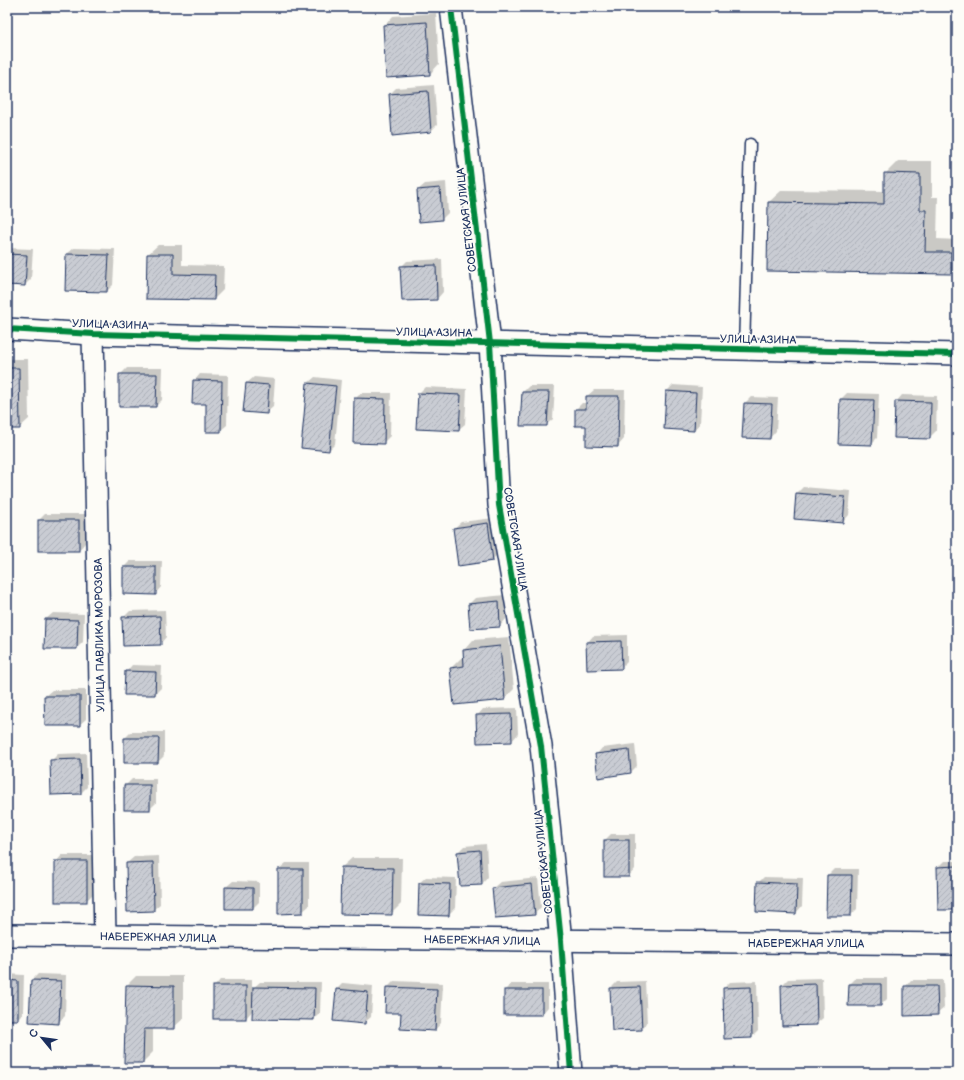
<svg xmlns="http://www.w3.org/2000/svg" width="964" height="1080" viewBox="0 0 964 1080" font-family="'Balsamiq Sans',sans-serif">
<defs>
<pattern id="building-hatch" width="6" height="6" patternUnits="userSpaceOnUse"><rect width="6" height="6" fill="#c9ccd3"/><path d="M-1 1l2-2M0 6l6-6M5 7l2-2" fill="none" stroke="#acb0b8"/></pattern>
</defs>
<rect width="100%" height="100%" fill="#fdfcf7"/>
<filter id="ink" filterUnits="userSpaceOnUse"><feTurbulence type="fractalNoise" baseFrequency=".025" numOctaves="2"/><feDisplacementMap in="SourceGraphic" scale="8" xChannelSelector="R" yChannelSelector="G"/><feConvolveMatrix kernelMatrix="1 2 1 2 8 2 1 2 1" color-interpolation-filters="sRGB"/></filter>
<g filter="url(#ink)">
<g fill="#0003">
<polygon points="436,13 439,64 430,74 384,26 393,16"/>
<polygon points="434,85 437,125 431,131 390,94 396,88"/>
<polygon points="898,161 932,161 932,197 938,197 937,239 957,240 957,267 951,273 769,202 782,190 885,191 885,174"/>
<polygon points="446,182 448,213 442,219 418,190 425,184"/>
<polygon points="158,245 182,245 182,265 224,266 223,290 214,299 147,298 148,254"/>
<polygon points="7,248 33,249 31,279 25,285 7,284"/>
<polygon points="74,248 115,249 113,285 107,291 66,290 67,254"/>
<polygon points="442,259 443,292 437,299 401,267 407,261"/>
<polygon points="7,359 28,359 29,419 19,428 7,428"/>
<polygon points="127,368 163,368 162,400 156,406 120,406 120,375"/>
<polygon points="200,374 228,375 227,425 220,431 207,403 194,381"/>
<polygon points="254,377 275,379 273,407 266,413 247,383"/>
<polygon points="315,377 341,380 335,444 329,450 308,383"/>
<polygon points="673,385 702,387 700,423 694,430 667,391"/>
<polygon points="529,386 555,386 553,419 546,425 523,392"/>
<polygon points="425,387 467,389 465,424 458,430 417,428 419,393"/>
<polygon points="594,390 625,390 624,439 618,446 587,425 576,409 582,403 587,403 587,396"/>
<polygon points="361,393 391,393 390,436 383,443 355,399"/>
<polygon points="847,393 879,394 877,438 871,444 841,399"/>
<polygon points="902,395 937,396 936,431 929,438 896,402"/>
<polygon points="751,397 778,398 776,431 770,438 745,403"/>
<polygon points="803,487 851,491 849,515 843,522 797,493"/>
<polygon points="45,514 85,514 85,543 79,550 39,520"/>
<polygon points="494,518 498,554 492,560 454,528 461,522"/>
<polygon points="130,561 162,561 161,587 155,594 124,567"/>
<polygon points="505,595 506,619 500,626 469,604 475,598"/>
<polygon points="165,610 166,637 160,644 123,618 130,611"/>
<polygon points="53,613 84,614 83,642 77,648 46,619"/>
<polygon points="627,635 627,662 621,668 587,643 593,636"/>
<polygon points="509,637 514,689 504,699 451,668 461,658 464,658 464,650 473,640"/>
<polygon points="132,665 162,666 161,688 155,694 126,672"/>
<polygon points="52,690 86,690 86,719 79,725 45,696"/>
<polygon points="517,708 518,734 512,741 477,716 483,709"/>
<polygon points="131,732 164,732 164,756 158,762 125,738"/>
<polygon points="635,744 637,766 631,772 599,777 596,755 602,748"/>
<polygon points="86,753 87,787 81,793 51,761 58,754"/>
<polygon points="132,779 156,779 156,803 150,809 125,786"/>
<polygon points="611,834 635,834 635,869 629,876 605,840"/>
<polygon points="486,844 488,877 482,884 461,885 458,852 464,846"/>
<polygon points="62,855 93,855 92,895 86,901 56,862"/>
<polygon points="159,856 160,904 153,910 127,863 134,857"/>
<polygon points="352,858 402,858 401,904 391,914 342,867"/>
<polygon points="944,861 957,861 957,909 938,867"/>
<polygon points="286,863 309,863 309,906 302,912 279,869"/>
<polygon points="834,869 858,869 857,909 851,915 828,875"/>
<polygon points="426,877 456,878 455,908 448,915 419,883"/>
<polygon points="764,877 803,878 802,906 796,913 758,883"/>
<polygon points="538,878 541,907 535,914 493,888 500,882"/>
<polygon points="233,881 259,882 259,902 253,908 226,887"/>
<polygon points="7,974 24,975 23,1013 17,1019 7,1019"/>
<polygon points="38,974 66,975 65,1016 58,1023 32,980"/>
<polygon points="136,976 183,976 183,1019 173,1028 153,1028 153,1052 143,1062 127,985"/>
<polygon points="822,978 823,1018 816,1024 782,985 788,979"/>
<polygon points="856,978 887,978 887,999 881,1005 850,984"/>
<polygon points="220,980 252,980 252,989 260,982 321,982 320,1013 314,1019 253,1010 246,1018 214,987"/>
<polygon points="911,980 943,980 944,1008 937,1014 905,987"/>
<polygon points="394,981 443,983 441,1023 435,1030 402,1012 387,988"/>
<polygon points="645,981 647,1023 641,1029 611,988 617,982"/>
<polygon points="757,981 758,1031 752,1037 724,988 730,982"/>
<polygon points="343,983 373,986 371,1017 364,1023 337,989"/>
<polygon points="511,984 548,984 548,1007 542,1014 505,990"/>
</g>
<g fill="url(#building-hatch)" stroke="#1b2f5e">
<polygon points="427,22 430,75 386,78 383,25"/>
<polygon points="428,91 431,132 392,136 389,94"/>
<polygon points="884,173 920,174 920,210 926,210 925,252 951,252 951,274 767,271 768,202 884,204"/>
<polygon points="440,188 442,220 419,222 417,190"/>
<polygon points="7,254 27,255 25,286 7,285"/>
<polygon points="66,254 109,255 107,292 65,291"/>
<polygon points="147,254 173,254 173,274 215,275 214,300 146,299"/>
<polygon points="436,265 437,300 402,301 400,266"/>
<polygon points="7,368 19,368 20,429 7,429"/>
<polygon points="119,374 157,374 156,407 119,407"/>
<polygon points="193,380 222,381 221,432 206,432 206,404 192,404"/>
<polygon points="246,383 269,385 267,414 243,412"/>
<polygon points="307,383 336,386 329,451 301,448"/>
<polygon points="666,391 696,393 694,431 664,429"/>
<polygon points="522,392 549,392 547,426 520,426"/>
<polygon points="418,393 461,395 459,431 416,429"/>
<polygon points="586,396 619,396 618,447 586,446 586,426 575,426 575,409 586,409"/>
<polygon points="354,398 385,399 384,444 353,443"/>
<polygon points="840,399 874,400 872,445 838,444"/>
<polygon points="895,401 931,402 930,439 894,438"/>
<polygon points="744,403 772,404 770,439 742,438"/>
<polygon points="796,493 845,497 843,523 794,519"/>
<rect x="38" y="520" width="41" height="31"/>
<polygon points="488,523 493,561 458,566 453,528"/>
<polygon points="123,567 156,567 156,595 123,594"/>
<polygon points="499,601 500,627 470,629 468,604"/>
<polygon points="160,616 161,645 123,646 122,617"/>
<polygon points="45,619 78,620 77,649 44,649"/>
<polygon points="621,641 622,669 587,670 586,642"/>
<polygon points="500,646 505,700 454,705 450,668 464,666 463,650"/>
<polygon points="125,671 156,672 155,695 124,695"/>
<polygon points="44,696 80,696 80,726 45,726"/>
<polygon points="511,714 512,742 477,743 476,715"/>
<polygon points="124,738 159,738 158,763 124,763"/>
<polygon points="629,750 631,773 598,778 595,754"/>
<polygon points="80,759 81,794 51,795 50,760"/>
<rect x="124" y="785" width="26" height="25"/>
<rect x="604" y="840" width="25" height="37"/>
<polygon points="480,850 482,885 460,886 457,852"/>
<rect x="55" y="861" width="32" height="41"/>
<polygon points="153,862 154,911 127,912 126,863"/>
<polygon points="957,866 957,910 938,910 937,867"/>
<polygon points="341,867 393,868 392,915 340,914"/>
<polygon points="278,869 303,869 303,913 278,914"/>
<polygon points="827,875 852,875 851,916 826,916"/>
<polygon points="757,882 797,884 796,914 756,912"/>
<polygon points="419,883 450,884 449,916 418,915"/>
<polygon points="532,884 535,915 495,918 492,888"/>
<polygon points="225,887 253,888 253,909 225,909"/>
<polygon points="7,980 18,981 18,1020 7,1020"/>
<polygon points="31,980 61,981 59,1024 29,1022"/>
<polygon points="816,984 817,1025 782,1026 781,985"/>
<polygon points="849,984 881,984 881,1006 848,1006"/>
<polygon points="126,985 174,986 174,1029 144,1029 143,1063 124,1063"/>
<rect x="213" y="986" width="33" height="33"/>
<polygon points="904,986 937,986 938,1015 904,1016"/>
<polygon points="253,987 315,988 314,1020 252,1019"/>
<polygon points="386,987 437,989 435,1031 400,1029 401,1013 385,1013"/>
<polygon points="640,987 642,1030 612,1031 610,988"/>
<polygon points="751,987 752,1038 724,1039 723,988"/>
<polygon points="336,989 368,992 365,1024 333,1021"/>
<rect x="504" y="990" width="38" height="25"/>
</g>
<g fill="none" stroke-linecap="round" stroke-linejoin="round">
<g stroke="#1b2f5e" stroke-width="13">
<polyline id="lane" points="744,349 750,144"/>
</g>
<g stroke="#1b2f5e" stroke-width="24">
<g id="street">
<polyline points="451,7 490,343 499,505 541,746 561,941 571,1073"/>
<polyline points="7,329 93,334 957,354"/>
<polyline points="93,334 105,936"/>
<polyline points="7,935 957,944"/>
</g>
</g>
<use href="#lane" stroke="#fdfcf7" stroke-width="10"/>
<use href="#street" stroke="#fdfcf7" stroke-width="21"/>
<g stroke="#fdfcf7" stroke-width="8">
<g id="cycleway">
<polyline points="451,7 490,343 499,505 541,746 561,941 571,1073"/>
<polyline points="7,329 93,334 957,354"/>
</g>
</g>
<use href="#cycleway" stroke="#00873e" stroke-width="6"/>
</g>
</g>
<g text-anchor="middle" stroke-width="3.5" stroke-linejoin="round" paint-order="stroke">
<g font-size="11" fill="#1b2f5e" stroke="#fdfcf7">
<text transform="translate(466 220) rotate(-97)" y="4">СОВЕТСКАЯ УЛИЦА</text>
<text transform="translate(110 324) rotate(2)" y="4">УЛИЦА АЗИНА</text>
<text transform="translate(434 332) rotate(1)" y="4">УЛИЦА АЗИНА</text>
<text transform="translate(758 339) rotate(1)" y="4">УЛИЦА АЗИНА</text>
<text transform="translate(516 539) rotate(81)" y="4">СОВЕТСКАЯ УЛИЦА</text>
<text transform="translate(99 635) rotate(-91)" y="4">УЛИЦА ПАВЛИКА МОРОЗОВА</text>
<text transform="translate(543 862) rotate(-96)" y="4">СОВЕТСКАЯ УЛИЦА</text>
<text transform="translate(158 937) rotate(1)" y="4">НАБЕРЕЖНАЯ УЛИЦА</text>
<text transform="translate(482 940) rotate(1)" y="4">НАБЕРЕЖНАЯ УЛИЦА</text>
<text x="806" y="947">НАБЕРЕЖНАЯ УЛИЦА</text>
</g>
</g>
<rect width="964" height="1080" fill="none" stroke="#fdfcf7" stroke-width="24"/>
<rect x="12" y="12" width="940" height="1056" fill="none" stroke="#1b2f5e" stroke-width="1.5" filter="url(#ink)"/>
<g transform="translate(42 1038) rotate(299)" stroke="#fdfcf7" stroke-width="3" paint-order="stroke">
<path d="M0-3L7 15L0 10L-7 15Z" fill="#1b2f5e"/>
<text y="-6" font-size="11" font-weight="bold" text-anchor="middle" fill="#1b2f5e">С</text>
</g>
</svg>
